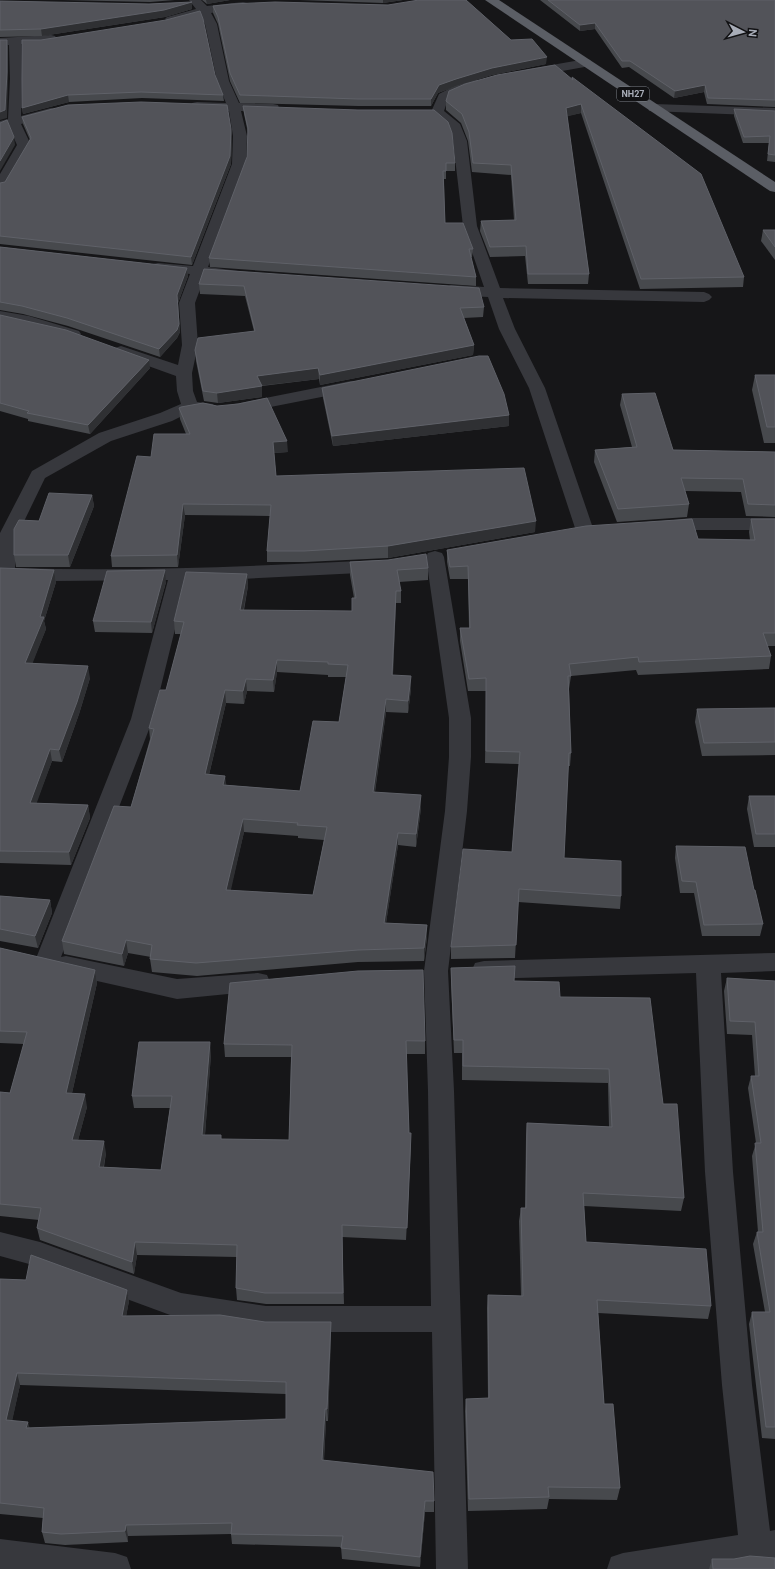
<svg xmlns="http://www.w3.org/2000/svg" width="775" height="1569" viewBox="0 0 775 1569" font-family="Roboto,sans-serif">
<rect width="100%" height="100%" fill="#161618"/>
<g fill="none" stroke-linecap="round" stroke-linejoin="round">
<g fill="#37383d" fill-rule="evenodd">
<path d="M189 0H201L207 6 243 2 247 3 249 5 247 7 211 13 217 24 229 81 239 103 273 104 278 105 279 108 278 111 273 112 241 111 247 136 246 164 208 267 238 271 241 274 238 277 233 279 205 276 195 303 198 345 192 373 193 391 197 402 213 404 215 408 213 412 207 413 192 411 172 421 111 441 45 478 15 540V568C137 572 258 566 380 560L387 562 390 566 387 570 380 572 221 580H187L153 719 61 957 66 956 177 979 258 973 267 975 270 982 267 989 258 991 177 999 66 974 57 972 55 968 47 970 38 968 35 961 131 719 168 580 54 581 0 579V533L32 471 99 433 160 413 181 404 177 391 176 376 115 354 113 351 115 348 121 346 178 365 182 345 179 303 190 274 153 270 151 267 153 264 158 263 193 266 232 164 233 136 229 111 197 110 192 109 191 106 192 103 197 102 226 103 217 81 205 24 200 15 171 22 167 21 165 19 167 17 196 9Z"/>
<polygon points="51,35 55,36 57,39 55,42 21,44 22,79 21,116 51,108 56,109 57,112 56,115 21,124 31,145 7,186 5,189 0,190 0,174 17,145 9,127 0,129 0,121 8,119 10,79 9,45 0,46 0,38"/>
<polygon points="586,59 590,60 592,63 590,66 529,77 525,76 523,73 525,70 529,69"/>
<polygon points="476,80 480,81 482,84 480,87 464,91 448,99 444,111 460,124 467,141 477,226 500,288 704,292 709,294 712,297 709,300 704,302 503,298 515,329 545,388 594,531 592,535 585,537 578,535 576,531 529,388 499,329 488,297 451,295 446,293 443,290 446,287 451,285 484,287 463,226 453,141 449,129 431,112 439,94 456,85"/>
<polygon points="654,104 775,108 775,116 649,111 648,108 649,105"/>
<polygon points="0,311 29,316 79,331 81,334 79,337 73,339 27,325 0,321"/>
<polygon points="351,381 357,382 359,386 357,390 240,413 234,412 232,408 234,404 240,403"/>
<polygon points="690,518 775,518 775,530 690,530 664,532 657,530 655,526 657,522"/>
<polygon points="435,551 442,553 444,557 471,718 471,757 467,811 448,971 454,1091 468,1569 436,1569 432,1332 266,1332 181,1319 40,1267 0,1256 0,1232 40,1242 181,1293 266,1306 431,1306 428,1091 424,971 445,811 449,757 449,718 426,557 428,553"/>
<polygon points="775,953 775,971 721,973 733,1172 752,1385 770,1531 775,1530 775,1562 730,1569 607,1569 611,1557 623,1553 738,1535 722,1385 705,1172 696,973 484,979 475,977 472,970 475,963 484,961"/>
<polygon points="0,1539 115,1553 127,1557 131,1569 0,1569"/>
</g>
<polygon fill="#5b5e65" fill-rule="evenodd" points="485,0 499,0 775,182 775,192 770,191"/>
</g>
<g fill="#47494d" fill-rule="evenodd">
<polygon points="62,0 175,0 150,2"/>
<polygon points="202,0 238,0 230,0 207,4"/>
<polygon points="299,0 403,0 383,3"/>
<polygon points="540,0 775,0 775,107 707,104 704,92 674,98 629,67 622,68 595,29 580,31"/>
<polygon points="0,1 192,9 165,17 42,36 0,37"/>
<polygon points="388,5 511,40 546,64 492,75 456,86 438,93 431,106 358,106 240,103 230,81 218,24 213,13 213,6"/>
<polygon points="22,40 215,75 223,95 224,101 142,98 69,102 23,114 22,108"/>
<polygon points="572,77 744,277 743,287 640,289 581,113 567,116 589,274 588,284 528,284 525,256 490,257 480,231 481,221 514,220 511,175 472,172 468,141 461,123 446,110 446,101 572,79"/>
<polygon points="243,106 455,163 455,171 446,171 446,179 444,179 445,223 473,249 472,257 471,257 476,277 476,286 210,267 209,258 247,157 248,133 244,114"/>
<polygon points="734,109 775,111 775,162 767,161 769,143 743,143 734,116"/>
<polygon points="22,117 231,129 232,136 231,164 192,265 0,244 0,183 5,182 30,140 23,124"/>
<polygon points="763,230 775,230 775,260 761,241"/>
<polygon points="0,247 187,268 188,276 178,303 180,332 177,338 160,357 68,326 23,314 0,310"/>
<polygon points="204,269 484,307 483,317 464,318 474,345 473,355 320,385 319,379 262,386 262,397 218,403 204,401 196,361 195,350 254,331 245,296 200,294 199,284"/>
<polygon points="0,315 150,368 90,434 28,421 28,419 0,411"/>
<polygon points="755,375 775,375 775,443 764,443 752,390"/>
<polygon points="322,388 509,415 509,426 333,446 323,398"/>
<polygon points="622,394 673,450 775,452 775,517 746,516 741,492 685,491 689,504 687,517 617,522 594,462 595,450 632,447 620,405"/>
<polygon points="179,408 288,452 274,453 276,476 535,532 388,558 305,562 267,562 267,551 270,516 185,515 178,567 112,567 111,556 151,457 186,434 180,419"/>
<polygon points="92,495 94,506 70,567 16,567 14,555 39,521"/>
<polygon points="751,519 775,519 775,646 767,646 771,656 769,669 638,675 636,670 571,676 569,689 571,753 570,766 568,766 564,858 621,896 620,909 518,902 515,958 451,959 451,947 512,852 519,764 485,763 486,691 468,691 460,641 460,628 469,628 468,579 450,579 447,562 447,550 698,539 750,540 749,532"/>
<path d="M350 562 428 568V580L399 582 401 591V603H396L393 675 411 689 408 713 386 712 375 792 421 808 416 847 398 845 386 923 427 925V937L424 961 358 962 197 976 152 972 150 959 151 957 128 953 124 966 64 954 62 941 131 807 150 739 149 728 166 690 181 634H175L174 621 247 574 248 586 244 610 352 611 354 598 350 575ZM277 672 328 675V677H346L339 722 300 791 226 785 209 775 226 703 244 704 247 691 274 692ZM244 832 298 836V838L324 840 313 895 230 891Z"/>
<polygon points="0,569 54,570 56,582 44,621 46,629 32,663 90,678 79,714 62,762 52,761 36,803 88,805 90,818 71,865 0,863"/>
<polygon points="166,582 152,633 95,632 93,621"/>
<polygon points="775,708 775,755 702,756 695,722 697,709"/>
<polygon points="749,796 775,796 775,847 754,847 747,809"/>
<polygon points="676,846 754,890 763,924 760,936 702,936 694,893 680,893 675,858"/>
<polygon points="0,896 50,900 52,913 38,948 0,941"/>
<polygon points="0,948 95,970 97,983 72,1093 87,1107 78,1140 106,1153 104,1167 161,1170 170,1108 134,1108 132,1096 211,1054 205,1135 222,1139 289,1140 291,1057 225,1057 224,1044 425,1041 425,1054 406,1054 409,1133 411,1146 406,1240 342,1237 344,1304 266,1304 237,1300 236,1288 237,1257 137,1255 134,1274 40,1240 37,1228 39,1220 0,1216 0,1092 10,1093 24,1044 0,1043"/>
<polygon points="451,968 514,981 560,997 663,1104 684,1198 681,1211 584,1206 586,1242 711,1306 708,1319 598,1313 604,1404 620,1488 617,1500 549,1499 547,1509 468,1511 465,1411 466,1399 488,1399 487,1308 488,1295 521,1296 519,1221 521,1208 525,1208 526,1136 527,1123 609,1127 608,1083 462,1080 462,1053 454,1053 451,981"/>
<polygon points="727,978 775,981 775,1439 762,1438 749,1324 752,1312 765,1312 753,1244 757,1232 758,1232 752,1156 756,1143 748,1088 751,1076 755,1076 752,1035 727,1034 724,991"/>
<path d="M0 1279 127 1290 129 1301 126 1316 265 1322H331V1334L328 1421H326L324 1460 434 1501V1512H425L420 1567 342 1559 341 1547 232 1544 231 1534 128 1536V1542L65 1545 45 1543 42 1532 43 1518 0 1514ZM20 1385 286 1394V1419L30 1428 12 1420Z"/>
<polygon points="712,1559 775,1569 709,1569"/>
</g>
<g fill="#2f3033">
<polygon points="206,0 230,0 207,4"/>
<polygon points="383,0 403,0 383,3"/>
<polygon points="192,2 192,9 165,17 42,36 41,29"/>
<polygon points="595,23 595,29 580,31 580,25"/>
<polygon points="7,40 8,47 8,79 7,118 0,120 0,112"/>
<polygon points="547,57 546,64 492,75 456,86 438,93 431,106 431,99 439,85 456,79 492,68"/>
<polygon points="705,85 704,92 674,98 675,91"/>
<polygon points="68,95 69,102 23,114 22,108"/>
<polygon points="581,104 581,113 565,117 566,108"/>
<polygon points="231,129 232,136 231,164 192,265 191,257"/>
<polygon points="14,137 15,145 0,171 0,161"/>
<polygon points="187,268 188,276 178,303 180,332 177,338 160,357 159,349 177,295"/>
<polygon points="474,345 473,355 320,385 320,375"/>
<polygon points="149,360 150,368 90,434 88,425"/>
<polygon points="318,368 319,379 258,386 257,376"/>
<polygon points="262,386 262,397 218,403 217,393"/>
<polygon points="509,415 509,426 333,446 332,436"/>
<polygon points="287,441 288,452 274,453 273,442"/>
<polygon points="92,495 94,506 70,567 68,555"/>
<polygon points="183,504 185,515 178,567 177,555"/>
<polygon points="536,521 535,532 388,558 388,546"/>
<polygon points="54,570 56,582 44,621 46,629 28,675 25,663"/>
<polygon points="165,570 166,582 152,633 151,622"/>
<polygon points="247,574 248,586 241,622 240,610"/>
<polygon points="396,591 396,603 392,688 392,675"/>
<polygon points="277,660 277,672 274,692 273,680"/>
<polygon points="88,666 90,678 79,714 62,762 59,750"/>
<polygon points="411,676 411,689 408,713 408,701"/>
<polygon points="246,679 247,691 244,704 243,691"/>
<polygon points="225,690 226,703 206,787 205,774"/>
<polygon points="386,699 386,712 373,804 373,792"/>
<polygon points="50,749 52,761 32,816 30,803"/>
<polygon points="225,776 227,789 223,785"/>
<polygon points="421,795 421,808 416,847 416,834"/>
<polygon points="88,805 90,818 71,865 69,852"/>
<polygon points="243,819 244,832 228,903 226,890"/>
<polygon points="398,833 398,845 384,936 384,923"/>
<polygon points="50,900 52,913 38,948 35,936"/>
<polygon points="427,925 427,937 424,961 424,948"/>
<polygon points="126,940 128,953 124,966 122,954"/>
<polygon points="95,970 97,983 69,1106 66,1093"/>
<polygon points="210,1042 211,1054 204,1147 202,1135"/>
<polygon points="85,1094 87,1107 75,1152 72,1140"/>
<polygon points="104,1141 106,1153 101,1179 99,1167"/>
<polygon points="135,1242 137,1255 134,1274 132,1262"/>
<polygon points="127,1290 129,1301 124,1328 122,1316"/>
<polygon points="331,1322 331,1334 328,1421 327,1409"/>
<polygon points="17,1373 20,1385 10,1431 6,1420"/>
<polygon points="325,1409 326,1421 323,1471 322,1460"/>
<polygon points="28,1422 31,1433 26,1428"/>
<polygon points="425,1501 425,1512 420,1567 420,1557"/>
<polygon points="126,1525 128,1536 128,1542 125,1531"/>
</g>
<g fill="#525359" stroke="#5f6168" fill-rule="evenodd">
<polygon points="419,0 466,0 511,40 532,39 547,57 492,68 456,79 439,85 431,99 358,99 240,95 230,73 218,17 213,6 232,4 275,2 388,5"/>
<polygon points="548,0 775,0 775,100 708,98 705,85 675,91 630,61 622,61 595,23 580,25"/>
<polygon points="0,1 149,4 192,2 164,10 41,29 0,30"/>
<polygon points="200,11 203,19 215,75 223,95 141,92 68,95 22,108 22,40 41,40 166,20"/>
<polygon points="0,40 7,40 7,72 5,110 0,112"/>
<polygon points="555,65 573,80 572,77 701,174 744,277 641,279 581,104 566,108 589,274 528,274 526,246 490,247 481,221 516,220 511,165 473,163 469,132 462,114 446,101 449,91 465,84 497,75"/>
<polygon points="141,102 227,105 231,129 230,156 191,257 0,236 0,183 5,182 31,138 22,117 68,105"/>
<polygon points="243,106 358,110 434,110 448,122 452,133 455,163 446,163 446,171 443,171 445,223 463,223 473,249 469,249 476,277 209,258 247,157 248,128"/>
<polygon points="734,109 775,111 775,155 768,154 770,136 744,137"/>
<polygon points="7,120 14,137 0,161 0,123"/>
<polygon points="763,230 775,230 775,247"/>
<polygon points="0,247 187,268 177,295 179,324 177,330 159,349 67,318 22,306 0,302"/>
<polygon points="204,269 479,288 484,307 460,308 474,345 320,375 318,368 257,376 262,386 217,393 203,391 195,350 198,338 255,331 244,286 199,284"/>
<polygon points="0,315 66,330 149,360 88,425 27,413 29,411 0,403"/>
<polygon points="479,356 488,356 504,394 509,415 332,436 322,388"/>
<polygon points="755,375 775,375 775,427 767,427"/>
<polygon points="655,393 673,450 775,452 775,505 748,504 743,479 681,478 689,504 618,509 595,450 637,447 622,394"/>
<polygon points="267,398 287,441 273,442 276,476 524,468 536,521 388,546 304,551 267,551 271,505 183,504 177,555 111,556 137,456 151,457 154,434 190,434 179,408 181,407 203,403 217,406 238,404"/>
<polygon points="49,493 92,495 68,555 14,555 14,529 19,520 39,521"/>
<polygon points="692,519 698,539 755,540 751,519 775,519 775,633 763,633 771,656 639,662 638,657 569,664 571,676 568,676 571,753 569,753 564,858 621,861 621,896 519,889 516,945 451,947 463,849 512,852 520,752 486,751 486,678 469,679 460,628 470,628 468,566 450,567 447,550 586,526"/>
<path d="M426 554 428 568 397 570 401 591H396L392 675 411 676 408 701 386 699 373 792 421 795 416 834 398 833 384 923 427 925 424 948 358 950 196 963 150 959 152 945 126 940 122 954 62 941 114 806 131 807 154 729 149 728 160 690H166L184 622 174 621 186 572 247 574 240 610 352 611V598H356L350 562 388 560ZM277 660 328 662V664L348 665 339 722 313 721 300 791 223 785 225 776 205 774 225 690 243 691 246 679 273 680ZM243 819 298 823 297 825 327 827 313 895 226 890Z"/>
<polygon points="0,568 54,570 40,617 44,617 25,663 88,666 77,702 59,750 50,749 30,803 88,805 69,852 0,851"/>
<polygon points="165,570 151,622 93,621 107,571"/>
<polygon points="775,708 775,742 704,743 697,709"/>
<polygon points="749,796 775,796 775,834 756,834"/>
<polygon points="676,846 745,847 754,890 755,890 763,924 704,925 696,882 682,881"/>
<polygon points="0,896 50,900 35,936 0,929"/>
<polygon points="0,948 95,970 66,1093 85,1094 72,1140 104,1141 99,1167 161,1170 172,1096 132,1096 139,1042 210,1042 202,1135 221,1135 221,1139 289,1140 292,1045 224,1044 230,983 358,971 423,970 425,1041 406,1041 409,1133 411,1133 407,1228 342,1225 343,1293 265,1293 236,1288 237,1245 135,1242 132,1262 37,1228 41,1208 0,1204 0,1092 10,1093 27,1032 0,1031"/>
<polygon points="515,966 514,981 559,982 560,997 650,998 663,1104 677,1104 684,1198 583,1193 586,1242 706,1249 711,1306 597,1300 604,1404 613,1404 620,1488 548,1487 549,1497 469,1499 466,1399 489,1398 488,1295 523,1296 521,1208 526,1208 527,1123 612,1127 609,1069 463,1066 463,1040 454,1040 451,968"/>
<polygon points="727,978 775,981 775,1427 766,1427 752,1312 770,1312 757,1232 763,1232 755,1143 761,1143 751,1076 759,1076 755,1022 730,1021"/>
<path d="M31 1255 127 1290 122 1316 220 1315 265 1322H331L327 1409H325L322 1460 433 1472 434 1501H425L420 1557 341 1548 343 1536 231 1534 232 1523 126 1525 125 1531 61 1534 42 1532 44 1508 0 1503V1279L26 1280ZM17 1373 286 1382V1419L26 1428 28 1422 6 1420Z"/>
<polygon points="750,1556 775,1558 775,1569 713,1569 712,1559 734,1559"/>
</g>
<g text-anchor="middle" stroke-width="3.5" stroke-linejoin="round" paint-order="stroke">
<rect fill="#111113" stroke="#7b7e86" stroke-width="1" x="617" y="87" width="32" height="14" rx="3"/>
<g font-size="9" font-weight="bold" fill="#a8adb8">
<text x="633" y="97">NH27</text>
</g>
</g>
<g transform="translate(743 32) rotate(96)" stroke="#111113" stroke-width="3" paint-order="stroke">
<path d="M0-3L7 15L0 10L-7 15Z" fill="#a8adb8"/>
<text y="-6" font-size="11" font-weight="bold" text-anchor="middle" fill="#a8adb8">N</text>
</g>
</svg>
